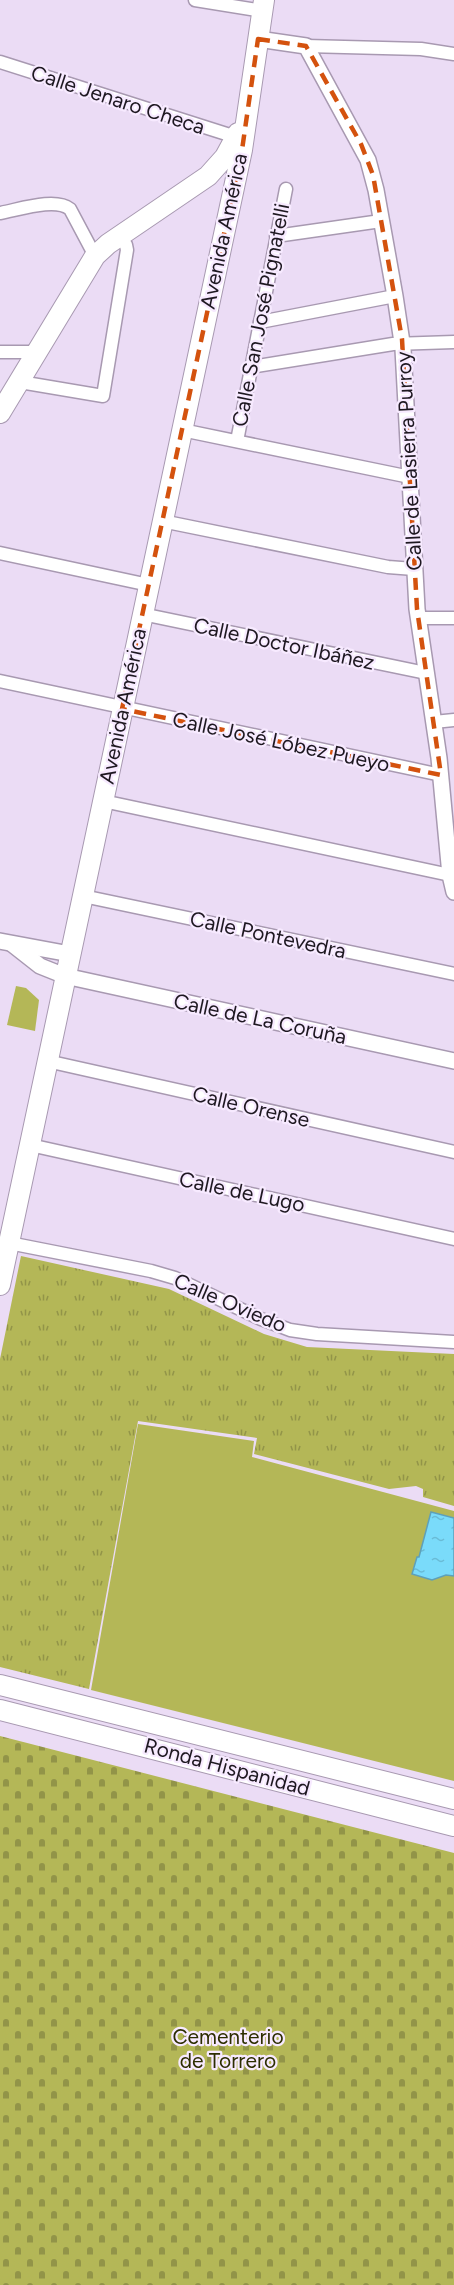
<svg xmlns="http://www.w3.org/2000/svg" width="454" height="2285" viewBox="0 0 454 2285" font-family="Figtree,sans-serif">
<defs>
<pattern id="cemetery-stones" width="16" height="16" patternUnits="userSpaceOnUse" patternTransform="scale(1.5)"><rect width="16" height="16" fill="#b4b757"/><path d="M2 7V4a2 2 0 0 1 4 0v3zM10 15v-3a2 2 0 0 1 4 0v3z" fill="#929448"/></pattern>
<pattern id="park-tufts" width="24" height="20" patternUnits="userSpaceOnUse" patternTransform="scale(1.5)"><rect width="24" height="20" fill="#b4b757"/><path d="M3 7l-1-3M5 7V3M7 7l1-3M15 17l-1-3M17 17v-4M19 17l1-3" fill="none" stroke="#929448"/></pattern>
<pattern id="water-ripples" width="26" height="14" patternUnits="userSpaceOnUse" patternTransform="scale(1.5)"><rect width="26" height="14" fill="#7adbfa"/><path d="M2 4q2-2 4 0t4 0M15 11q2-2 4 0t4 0" fill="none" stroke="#69bbd6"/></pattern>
</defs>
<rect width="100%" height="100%" fill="#ebdcf5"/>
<g fill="#b4b757">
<polygon points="16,986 26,988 39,1000 35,1031 7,1025"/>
<polygon points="138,1424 254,1441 252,1457 454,1511 454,1781 91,1690"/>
</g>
<polygon fill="url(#cemetery-stones)" points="0,1736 454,1853 454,2285 0,2285"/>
<polygon fill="url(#park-tufts)" points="21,1256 169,1289 264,1334 307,1347 454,1354 454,1506 423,1497 423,1489 416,1486 389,1489 254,1454 257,1438 138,1421 89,1689 0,1667 0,1359"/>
<polygon fill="url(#water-ripples)" stroke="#5ea0b9" stroke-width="1.5" points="431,1512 454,1518 454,1576 446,1575 432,1580 412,1574 417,1557 419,1557"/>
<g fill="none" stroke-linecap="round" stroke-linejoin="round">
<g stroke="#a899b1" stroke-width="15">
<g id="minor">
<polyline points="195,0 263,11"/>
<polyline points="306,46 421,49 454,54"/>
<polyline points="0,62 236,137"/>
<path d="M0 213C18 210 55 197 70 209L95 256"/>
<polyline points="276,236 381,221"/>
<polyline points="260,322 395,296"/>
<polyline points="0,352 38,352"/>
<polyline points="251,367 393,344 454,342"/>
<polyline points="20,382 103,396 127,250 126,245 119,237"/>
<polyline points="182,430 410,477"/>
<polyline points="237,441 286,189"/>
<polyline points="162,521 388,567 414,569"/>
<polyline points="0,553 149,585"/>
<polyline points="142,614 426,673"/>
<polyline points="418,618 454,618"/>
<polyline points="0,681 441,775"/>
<polyline points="434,722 454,720"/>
<polyline points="103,801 450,875"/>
<polyline points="83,896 454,974"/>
<polyline points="47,1061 454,1152"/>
<polyline points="30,1145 454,1239"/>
<polyline points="9,1243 151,1271 175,1278 261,1319 290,1330 317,1334 454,1342"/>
</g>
</g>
<g stroke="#a899b1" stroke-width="18">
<g id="tertiary">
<polyline points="258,39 306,46 368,160 376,190 395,296 403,349 417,609 439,758 450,875 454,892"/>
<polyline points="0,941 70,954"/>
<polyline points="12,944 40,966 65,976 454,1061"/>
</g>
</g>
<g stroke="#a899b1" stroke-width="22">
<g id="primary">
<polyline points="0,413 95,256 108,244 208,176 225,157 238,133"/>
<polyline points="0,1285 242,150 264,0"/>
</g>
</g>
<g stroke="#a899b1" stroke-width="22">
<g id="trunk">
<polyline points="0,1685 454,1799"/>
<polyline points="0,1710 454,1826"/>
</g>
</g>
<use href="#minor" stroke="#fff" stroke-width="12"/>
<use href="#tertiary" stroke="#fff" stroke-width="15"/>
<use href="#primary" stroke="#fff" stroke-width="20"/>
<use href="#trunk" stroke="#fff" stroke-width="20"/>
</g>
<path fill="none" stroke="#d4520e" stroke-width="4.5" stroke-dasharray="12 8" stroke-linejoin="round" d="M258 39 306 46 361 144 373 175 402 339 417 609 441 775 122 709 242 150Z"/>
<g text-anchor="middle" stroke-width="4.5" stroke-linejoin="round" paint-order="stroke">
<g font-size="21" fill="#1e1821" stroke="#f7eaff">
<text transform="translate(118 100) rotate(18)" y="7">Calle Jenaro Checa</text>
<text transform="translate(224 231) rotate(-78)" y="7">Avenida América</text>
<text transform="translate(261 315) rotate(-79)" y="7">Calle San José Pignatelli</text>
<text transform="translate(409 461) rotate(-93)" y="7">Calle de Lasierra Purroy</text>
<text transform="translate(284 644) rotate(12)" y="7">Calle Doctor Ibáñez</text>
<text transform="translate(123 706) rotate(-78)" y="7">Avenida América</text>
<text transform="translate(281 742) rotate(12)" y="7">Calle José Lóbez Pueyo</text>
<text transform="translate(268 935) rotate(12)" y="7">Calle Pontevedra</text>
<text transform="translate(260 1019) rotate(12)" y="7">Calle de La Coruña</text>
<text transform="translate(251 1107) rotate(13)" y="7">Calle Orense</text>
<text transform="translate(242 1192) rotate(12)" y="7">Calle de Lugo</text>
<text transform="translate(230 1303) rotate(23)" y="7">Calle Oviedo</text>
<text transform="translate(227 1767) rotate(15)" y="7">Ronda Hispanidad</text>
</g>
<g font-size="21" fill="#2c2d00" stroke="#f7eaff">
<text x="228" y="2044">Cementerio<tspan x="228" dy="24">de Torrero</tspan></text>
</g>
</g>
</svg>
